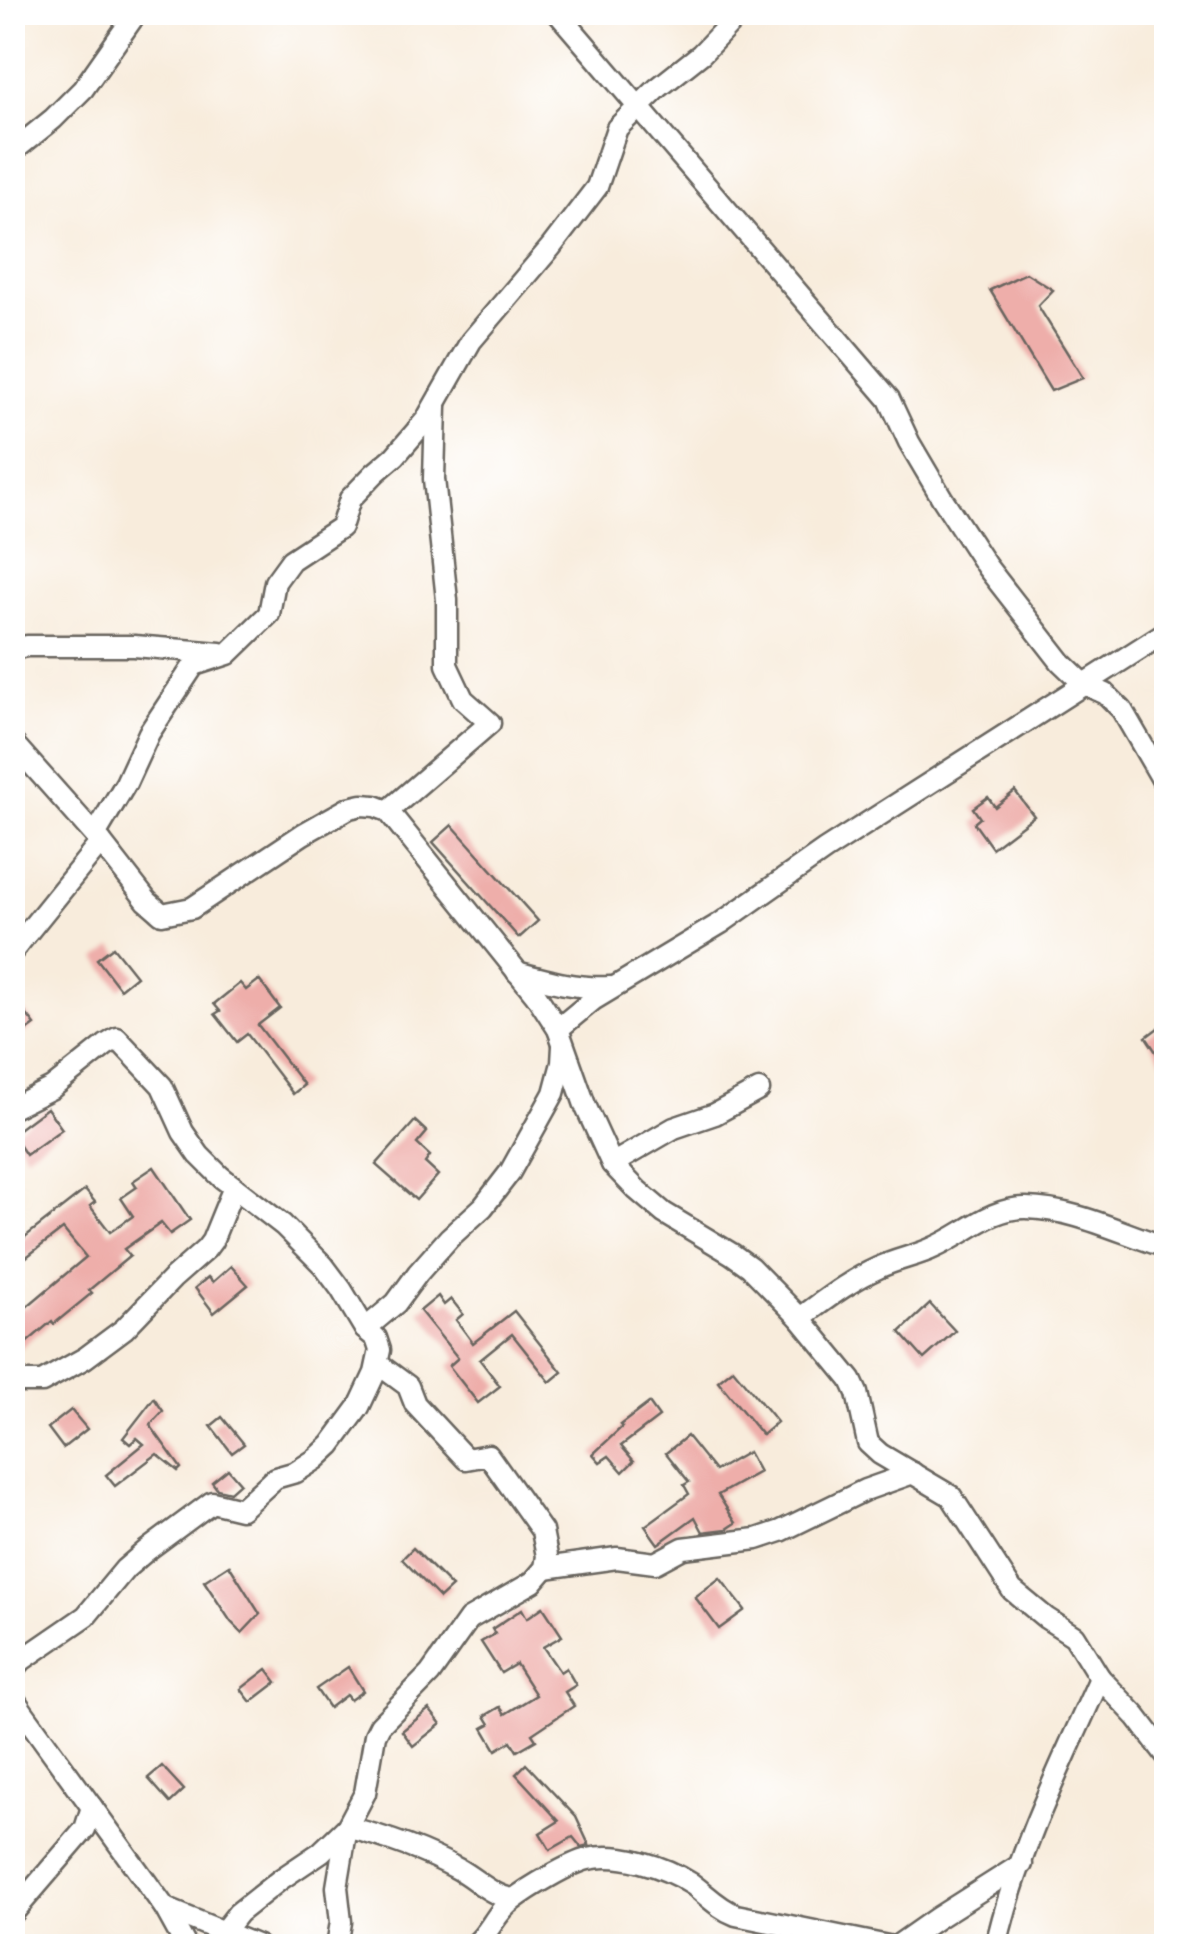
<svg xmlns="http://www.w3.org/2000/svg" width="1179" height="1959" viewBox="0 0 1179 1959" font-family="Delius,sans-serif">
<rect width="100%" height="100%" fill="#fff"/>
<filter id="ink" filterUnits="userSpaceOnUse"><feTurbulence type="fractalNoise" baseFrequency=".01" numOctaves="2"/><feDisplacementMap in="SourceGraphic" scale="20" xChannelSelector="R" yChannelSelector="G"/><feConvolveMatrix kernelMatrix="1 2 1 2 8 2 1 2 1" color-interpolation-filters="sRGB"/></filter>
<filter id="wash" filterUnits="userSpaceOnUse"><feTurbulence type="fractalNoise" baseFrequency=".0048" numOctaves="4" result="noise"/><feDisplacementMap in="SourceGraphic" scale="40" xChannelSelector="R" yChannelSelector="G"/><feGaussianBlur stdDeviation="2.25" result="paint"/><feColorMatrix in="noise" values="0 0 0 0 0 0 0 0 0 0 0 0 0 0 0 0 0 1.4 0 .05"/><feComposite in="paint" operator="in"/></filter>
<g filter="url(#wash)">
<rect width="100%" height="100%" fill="#f8ecdc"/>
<g id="blocks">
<g fill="#eeaeaa">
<polygon points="1026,273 1053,290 1038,306 1083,378 1051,391 990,290"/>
<polygon points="1015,791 1034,816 992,848 974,823 980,818 973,808 988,797 995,807"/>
<polygon points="452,825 538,921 519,938 433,842"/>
<polygon points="113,947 136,976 120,989 97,959"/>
<polygon points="259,980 280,1008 258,1025 304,1085 293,1094 247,1034 237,1042 215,1014 220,1011 214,1004 240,983 246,990"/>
<polygon points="12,996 35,1025 12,1042"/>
<polygon points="1166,1022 1166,1067 1146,1037"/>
<polygon points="47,1108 62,1129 26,1155 12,1134"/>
<polygon points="415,1121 427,1132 417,1144 430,1156 425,1163 438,1175 416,1200 376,1165"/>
<polygon points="154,1167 190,1220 170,1234 161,1223 124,1249 130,1256 89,1290 92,1293 54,1324 52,1321 12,1355 12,1314 22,1307 24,1309 86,1257 63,1229 12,1268 12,1247 85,1190 95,1202 90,1206 110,1232 133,1216 121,1198 137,1187 133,1181"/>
<polygon points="231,1266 248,1285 214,1313 195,1288 208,1277 213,1282"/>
<polygon points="438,1296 444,1305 451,1299 463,1314 456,1320 473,1343 514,1311 562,1372 550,1382 512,1334 480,1360 500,1386 478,1403 449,1366 458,1358 420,1311"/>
<polygon points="930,1304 955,1331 924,1359 900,1332"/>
<polygon points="733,1369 777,1422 762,1435 718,1381"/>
<polygon points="154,1398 163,1411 150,1425 181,1468 178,1471 157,1454 115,1486 106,1475 144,1444 137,1438 130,1444 123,1438"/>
<polygon points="649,1403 659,1417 621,1446 634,1461 623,1472 609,1456 600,1462 593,1454 622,1427 620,1425"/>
<polygon points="71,1410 87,1429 63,1448 48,1428"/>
<polygon points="222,1417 244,1444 232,1453 211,1426"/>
<polygon points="687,1436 715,1471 748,1452 759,1472 718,1495 736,1523 727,1529 703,1532 695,1517 658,1544 645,1526 689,1494 684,1485 689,1482 666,1453"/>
<polygon points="228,1469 240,1483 230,1492 217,1489 212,1482"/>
<polygon points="413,1548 452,1587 440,1598 402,1559"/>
<polygon points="229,1565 260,1614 242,1633 231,1622 204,1581"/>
<polygon points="720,1578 745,1610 719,1629 695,1597"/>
<polygon points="543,1607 562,1636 543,1647 560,1672 566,1668 576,1685 565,1692 574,1706 532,1734 536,1740 517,1751 511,1741 496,1750 483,1728 490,1724 485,1716 500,1707 505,1714 536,1695 516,1664 501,1673 481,1642 495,1634 492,1629 522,1609 527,1618"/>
<polygon points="348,1667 363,1691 350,1700 346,1695 329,1708 316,1689"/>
<polygon points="267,1669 277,1682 251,1702 241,1689"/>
<polygon points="429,1709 441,1724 413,1746 402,1731"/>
<polygon points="526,1764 576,1817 589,1845 581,1847 573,1837 550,1850 540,1833 559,1821 516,1774"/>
<polygon points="162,1766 184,1790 170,1803 148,1778"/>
</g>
</g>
</g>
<g filter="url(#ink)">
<use href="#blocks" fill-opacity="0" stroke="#69655f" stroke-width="2.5"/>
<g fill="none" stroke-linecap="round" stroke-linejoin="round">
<g stroke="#69655f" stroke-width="25">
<g id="street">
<polyline points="557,12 889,399 909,442 942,498 987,567 1061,662 1084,684 1106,694 1122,710 1166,786"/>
<polyline points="12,152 53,119 83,89 137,12"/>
<polyline points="12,649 27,646 134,646 220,653"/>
<polyline points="12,742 101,842 147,901 162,914 192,908 303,834 349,808 362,805 375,806 388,811 536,995 558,1029 585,1105 612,1164 637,1190 664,1213 732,1254 750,1267 800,1318 851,1380 857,1393 868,1443 880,1454 951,1496 1012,1590 1046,1618 1074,1636 1100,1678 1137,1717 1166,1755"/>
<polyline points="388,811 490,723 463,699 447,665 447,600 434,479 436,406"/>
<polyline points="95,835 126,783 149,733 194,665 228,654 269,614 275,582 291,560 341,527 350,499 375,473 395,456 426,420 471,341 551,247 597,187 617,128 658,88 701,54 741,12"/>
<polyline points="12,952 101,842"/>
<path d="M517 972C549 981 577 989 610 987"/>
<polyline points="558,1029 593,1000 721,923 825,850 1166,632"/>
<polyline points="12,1108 52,1088 106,1045 117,1038 162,1086 183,1132 199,1155 221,1177 283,1225 323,1265 341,1289 365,1329 376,1338 380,1350 375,1373 359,1407 331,1445 316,1459 296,1472 275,1478 241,1509 212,1502 146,1551 125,1569 86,1616 22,1660 15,1668 12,1677"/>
<polyline points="612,1164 674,1128 715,1114 759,1090"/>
<path d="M800 1318C825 1300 849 1281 878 1268 896 1259 917 1256 935 1247 965 1234 992 1207 1026 1208 1076 1209 1120 1233 1166 1247"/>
<polyline points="365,1329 396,1303 418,1273 449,1238 483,1207 510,1172 554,1093 562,1063 563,1046"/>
<polyline points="12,1382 42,1382 85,1358 124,1329 172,1279 206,1249 212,1241 234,1187"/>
<polyline points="545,1568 617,1558 655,1563 683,1548 757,1539 781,1531 865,1490 913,1473"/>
<polyline points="12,1692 14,1699 23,1712 165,1908 186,1946"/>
<polyline points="165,1908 258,1946"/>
<polyline points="12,1914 85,1829 92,1807"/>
<polyline points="212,1946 238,1913 281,1879 321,1852 347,1827 365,1793 375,1735 380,1725 430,1674 469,1619 533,1582 545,1568 547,1556 542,1531 488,1455 466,1459 415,1404 408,1386 378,1364"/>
<path d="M337 1946 341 1922 337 1887 347 1827C386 1837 423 1850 458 1869 476 1879 492 1896 513 1899"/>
<path d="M473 1946C490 1934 495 1912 513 1900 528 1888 570 1863 588 1859 620 1852 664 1866 692 1884 707 1895 718 1908 736 1915L888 1946"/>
<polyline points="897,1946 937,1918 1022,1864"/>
<path d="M996 1946C1017 1853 1061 1765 1100 1678"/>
</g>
</g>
<use href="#street" stroke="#fff" stroke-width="20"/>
</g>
</g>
<rect width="1179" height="1959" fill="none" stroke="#fff" stroke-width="50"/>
</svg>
